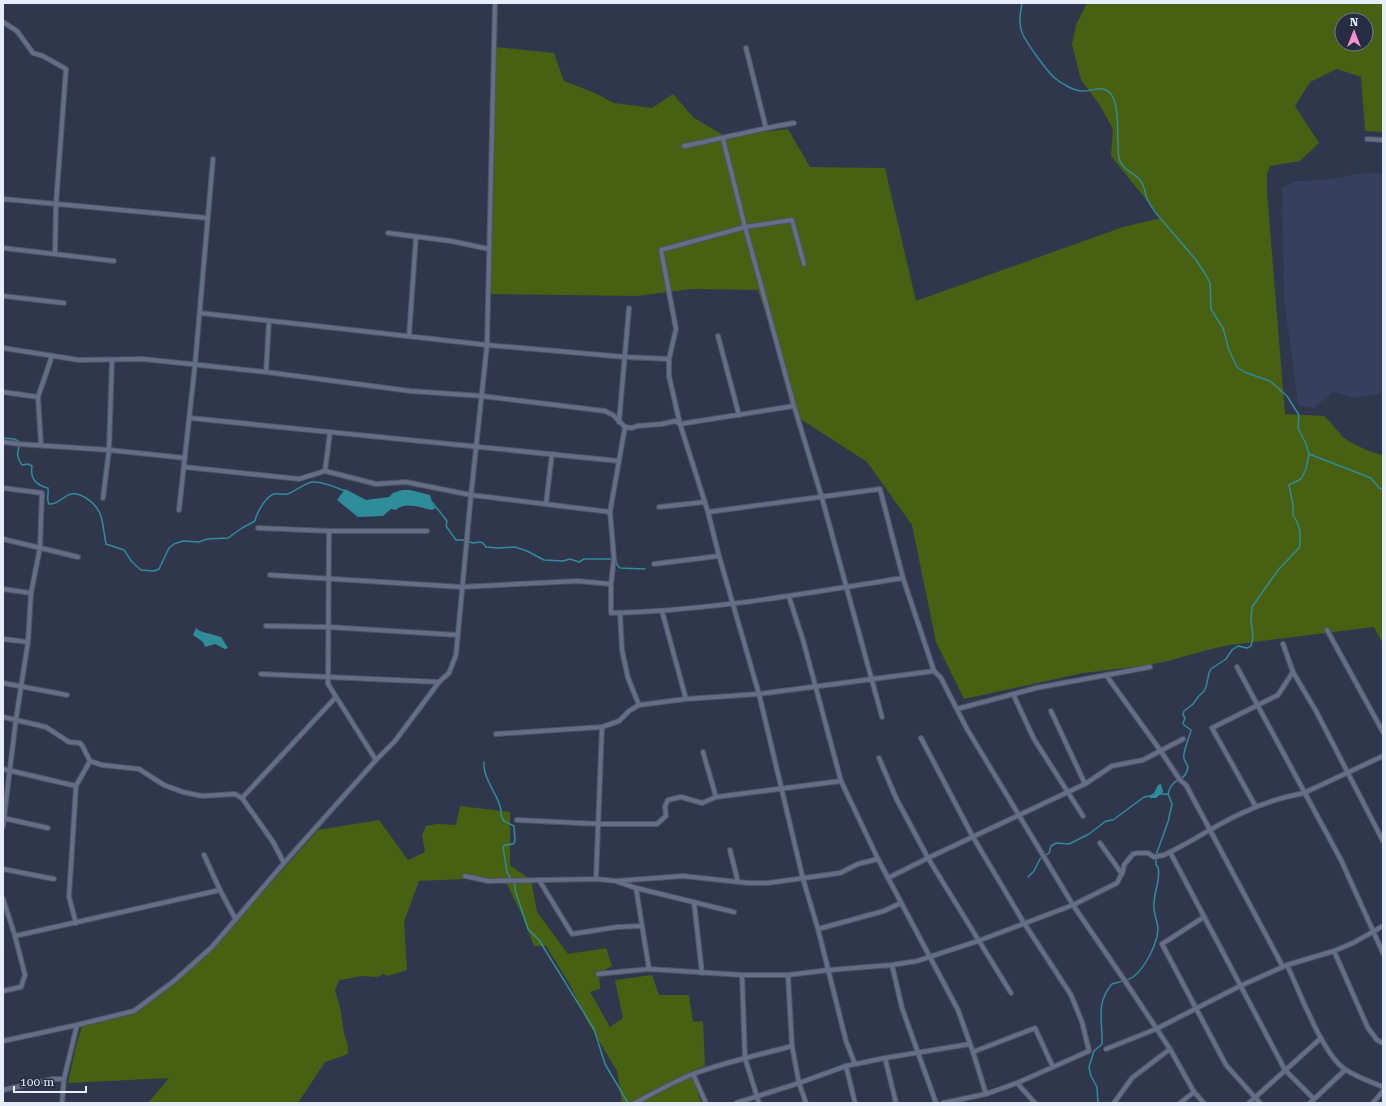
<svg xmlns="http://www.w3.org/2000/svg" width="1386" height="1106" viewBox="0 0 1386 1106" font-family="'Roboto Serif',serif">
<rect width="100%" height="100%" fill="#30374d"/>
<polygon fill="#363f5b" points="1365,173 1383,174 1383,393 1356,398 1333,392 1314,408 1298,405 1284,297 1282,188 1297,181 1322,180"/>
<g fill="#486011" fill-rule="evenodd">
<path d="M1087 3H1383V132L1365 131 1361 77 1337 69 1310 82 1295 106 1319 143 1300 161 1270 166 1267 174V192L1285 414 1324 416C1331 422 1336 430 1343 437 1350 443 1374 454 1383 455V644L1374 627 1229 645 1211 649 1168 661 1142 666 1083 673 964 699 936 642 912 525 867 462 799 418 758 290 692 289 636 296 490 294 496 47 554 53 564 81 595 93 614 103 652 108 673 94 694 118 725 136 788 129 810 167 885 168 916 301 1123 227 1161 218 1111 156 1113 129 1099 104 1081 80 1072 44 1076 25ZM1342 20H1366V44H1342Z"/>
<polygon points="460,806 510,812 510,865 531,880 537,912 568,954 606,948 612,966 599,973 600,989 590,992 610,1027 623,1018 615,980 652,975 659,995 689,995 693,1022 703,1021 705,1066 692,1071 701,1103 622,1103 617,1071 586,1019 570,985 546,946 534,946 523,917 507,884 493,882 485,878 419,881 404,922 407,970 388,976 384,974 377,977 363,976 339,980 335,990 340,1007 344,1033 348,1046 348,1054 325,1062 298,1103 148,1103 169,1078 68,1083 76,1046 82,1026 137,1013 214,947 318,830 379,820 408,860 425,852 422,835 426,826 437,824 456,825"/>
</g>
<g fill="#2f8c99">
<path d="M345 489 366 500 389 497 393 493 402 490H410L430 495 433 505 436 508 432 510C421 508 405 501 396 510L391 509 383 516 358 517 337 500Z"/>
<polygon points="196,628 200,631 221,637 228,648 225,649 215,644 205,647 203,642 193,635"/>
<polygon points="1161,784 1163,792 1156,798 1150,798 1149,796 1154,793 1158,785"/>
</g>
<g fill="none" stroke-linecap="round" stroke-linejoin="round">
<g stroke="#2f8c99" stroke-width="1.5">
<path d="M1022 3C1020 15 1018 24 1023 35 1029 46 1047 72 1056 79 1062 84 1073 90 1081 91 1091 92 1102 84 1110 93 1121 105 1116 141 1119 158 1121 169 1133 172 1140 180 1144 185 1145 190 1146 196 1148 202 1152 207 1155 212L1196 260 1206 275 1210 283 1211 309 1223 328 1229 350 1237 367 1244 372 1270 381 1287 396 1299 415 1298 428 1306 444 1309 454 1306 469 1301 479 1289 485 1293 505V515L1297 522 1300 531V544L1299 548 1278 570 1252 607 1251 620 1253 637 1251 646 1247 648 1238 646 1232 650 1226 659 1211 669 1209 673 1206 687 1204 691 1198 697 1193 704 1184 711 1183 715 1185 718 1183 723 1184 725 1191 730C1190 736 1182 753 1184 758 1184 761 1187 764 1188 767 1185 782 1178 776 1172 785 1170 787 1169 791 1168 794L1172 804 1168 822 1156 855"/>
<path d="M3 438 14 439 20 442C18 453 15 454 22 465L28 464 32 466C30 479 36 485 48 488 49 494 46 499 49 504 58 505 63 496 71 494 77 493 81 495 86 498 105 510 102 525 106 544L124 550 132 562 141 570 154 571 159 569 169 548 174 544 183 541 199 542 207 539 228 538 242 528 255 521C256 514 266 496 274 494 279 493 285 496 290 493 297 490 304 484 312 482 321 481 338 488 345 491"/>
<polyline points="1309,454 1371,478 1379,488 1383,489"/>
<polyline points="431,502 433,503 447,521 446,526 456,540 464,540 473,543 480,542 483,543 486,547 498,548 515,547 527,551 544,560 563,561 570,559 579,562 584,559 616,559 617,565 620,568 645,569"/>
<path d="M484 762C484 765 484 769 485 772 488 786 503 802 501 816L504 821 514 826 515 841 513 844 505 845 503 847 507 872 511 879"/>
<polyline points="1160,794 1168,794"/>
<polyline points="1028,877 1034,871 1040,859 1049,853 1051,846 1056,843 1069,844 1089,834 1106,821 1113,820 1144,797 1150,796"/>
<polyline points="513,882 515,885 515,890 528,929 539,940 594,1029 605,1064 628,1103"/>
<path d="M1098 1103 1097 1087 1091 1076 1089 1067 1094 1051 1102 1044C1103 1020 1095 1004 1112 984 1119 982 1127 981 1133 977 1145 968 1158 943 1158 928 1157 920 1153 912 1154 904 1154 891 1161 880 1158 867L1156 865V859"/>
</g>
<g stroke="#4e5467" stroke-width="6">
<g id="street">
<polyline points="3,22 17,31 33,53 43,56 66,69 56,204 55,254"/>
<polyline points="746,48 766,128"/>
<polyline points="723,139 745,227 794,406 822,498 882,717"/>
<polyline points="1367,139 1383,140"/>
<path d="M684 146C721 139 757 129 794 123"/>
<polyline points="3,199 208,218"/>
<polyline points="388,233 451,241 489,249"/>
<polyline points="3,248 114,261"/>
<polyline points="3,296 64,303"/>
<polyline points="200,313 487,345 625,357 669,359"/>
<polyline points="409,336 416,237"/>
<polyline points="718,336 739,415"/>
<polyline points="3,348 79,360 143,359 266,372 410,391 482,396 605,411 613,415 625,427 632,428 637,426 662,424 675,421 680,424 708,512 719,556 759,694 803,879 818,929 846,1041 855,1064"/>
<polyline points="266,372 269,321"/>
<polyline points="3,392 38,397"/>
<polyline points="794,406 680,424 669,376 669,359 676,329 661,250 745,227 792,220 804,264"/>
<polyline points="190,418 619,461"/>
<polyline points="619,422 629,308"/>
<path d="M625 427 610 512 614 558 611 584V613C709 611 806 593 903 578"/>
<polyline points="3,442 19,444 109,450 185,458"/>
<polyline points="41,445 38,397 52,356"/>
<polyline points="184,467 299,479 325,471 376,484 406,482 471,495 610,512"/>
<polyline points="325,471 330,432"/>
<polyline points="3,488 42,493 40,548 31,593 28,642 16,719 3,826"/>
<polyline points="103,498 109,450 112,360"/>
<polyline points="546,504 552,454"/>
<polyline points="659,507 705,502"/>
<polyline points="179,510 195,365 213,159"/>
<polyline points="708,512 880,489 903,578 934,671 941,678 967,729 1073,905 1125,981 1170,1049 1194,1092 1204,1103"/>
<polyline points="258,528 329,531 427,531"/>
<polyline points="329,531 328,684 376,760"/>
<polyline points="3,539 78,557"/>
<polyline points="654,564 719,556"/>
<polyline points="270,575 462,587 577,581 611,584"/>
<polyline points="3,589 31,593"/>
<polyline points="789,597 803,640 841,781 878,859 958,1010 973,1052 986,1094"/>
<polyline points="662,611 686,699"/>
<polyline points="620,613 622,650 628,678 639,705"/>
<polyline points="266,626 328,627 458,635"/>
<polyline points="1327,630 1383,732"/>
<polyline points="3,639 28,642"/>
<polyline points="1283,644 1293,672 1316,711 1383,841"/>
<polyline points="1237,667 1341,860 1383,953"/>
<polyline points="261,674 439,682"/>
<polyline points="1106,675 1160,750 1180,780 1186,785 1283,967"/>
<polyline points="3,683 67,695"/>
<polyline points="1013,694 1034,739 1083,816"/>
<polyline points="957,709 1036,688 1150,667"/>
<polyline points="1051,711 1085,784"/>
<polyline points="3,717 46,727 69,742 80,743 83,747 90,761 102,765 139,769 164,785 183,792 202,796 235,794 242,798 273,842 284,863"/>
<polyline points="496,734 602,727 619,721 629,711 639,705 686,699 759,694 934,671"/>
<polyline points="921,738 973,837 1024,923 1071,995 1082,1022 1089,1051 1017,1083 986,1094 943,1103"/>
<polyline points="703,752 716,797"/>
<polyline points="879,758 896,798 928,858 1011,993"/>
<polyline points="3,769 76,786"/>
<polyline points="242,798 336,697"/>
<polyline points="1256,807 1212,728 1278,695 1293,672"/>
<polyline points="3,818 48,828"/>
<polyline points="517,820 599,824 657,824 666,816 665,806 668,800 681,797 702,803 716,797 841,781"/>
<polyline points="1100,843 1122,874"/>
<polyline points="730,850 738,882"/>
<polyline points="1170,852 1285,1070 1314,1099"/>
<polyline points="204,855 220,890 236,920"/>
<polyline points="3,869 54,879"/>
<polyline points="465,876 488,881 596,879 616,881 683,876 748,883 768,883 840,873 858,864 878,859"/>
<polyline points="888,878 928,858 1085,784 1112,766 1143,760 1183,739"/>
<polyline points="596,879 602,727"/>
<polyline points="539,880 572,934 617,927 642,926"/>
<polyline points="618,882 636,888 734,912"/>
<polyline points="636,888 649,969"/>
<polyline points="3,899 15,936"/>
<polyline points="694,902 702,973"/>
<polyline points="1204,917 1162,944 1226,1065 1260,1103"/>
<polyline points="76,923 69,897 76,786 90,761"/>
<polyline points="818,929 884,911 901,903"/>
<polyline points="1334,951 1368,1028 1377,1040 1383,1043"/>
<polyline points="892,965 902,1008 936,1103"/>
<path d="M1287 965C1300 992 1323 1056 1346 1070 1357 1077 1371 1082 1383 1087"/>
<path d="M598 974 649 969 742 975H788L829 970 892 965 917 961 978 941 1073 905 1117 883 1123 871 1124 865 1133 854 1138 853H1148L1154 857 1164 855C1190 843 1214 826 1240 814 1260 804 1283 797 1304 793L1383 756"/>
<polyline points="742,975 745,1058 759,1103"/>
<polyline points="788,975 792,1046 799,1083 806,1103"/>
<polyline points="3,991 21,987 25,975 15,936 220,890"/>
<polyline points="3,1041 77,1025"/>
<polyline points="1106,1049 1156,1029 1240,986 1287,965 1334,951 1353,943 1383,926"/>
<polyline points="973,1052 1035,1028 1053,1067"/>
<polyline points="885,1058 896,1103"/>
<polyline points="846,1066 855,1103"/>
<polyline points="693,1074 706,1103"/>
<polyline points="1017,1083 1035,1103"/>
<polyline points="3,1090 53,1079 64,1079"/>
<polyline points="62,1103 64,1079 77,1025 134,1011 174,981 212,947 284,863 376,760 395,741 439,682 449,673 456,655 471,495 487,345 495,3"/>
<path d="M635 1103C654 1093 673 1082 693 1074 725 1062 759 1055 792 1046"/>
<polyline points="736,1103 799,1083 846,1066 885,1058 970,1044"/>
<polyline points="1114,1103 1132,1078 1170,1049"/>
<polyline points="1180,1103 1194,1092"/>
<polyline points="1249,1103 1321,1038"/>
<polyline points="1310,1103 1345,1070"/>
<polyline points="1373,1103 1383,1091"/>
</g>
</g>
<use href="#street" stroke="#656d87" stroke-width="4"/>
</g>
<rect width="1386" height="1106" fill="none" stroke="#e8edfb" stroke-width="8"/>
<g transform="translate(1354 32)"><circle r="19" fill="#262c42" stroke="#74798c"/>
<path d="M0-3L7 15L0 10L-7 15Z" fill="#f690cf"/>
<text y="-6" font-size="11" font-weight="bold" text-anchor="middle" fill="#e8edfb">N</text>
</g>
<path d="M14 1086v6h72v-6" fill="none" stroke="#e8edfb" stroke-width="2"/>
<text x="20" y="1086" font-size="12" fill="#e8edfb" stroke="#262c42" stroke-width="3" paint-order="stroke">100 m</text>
</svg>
